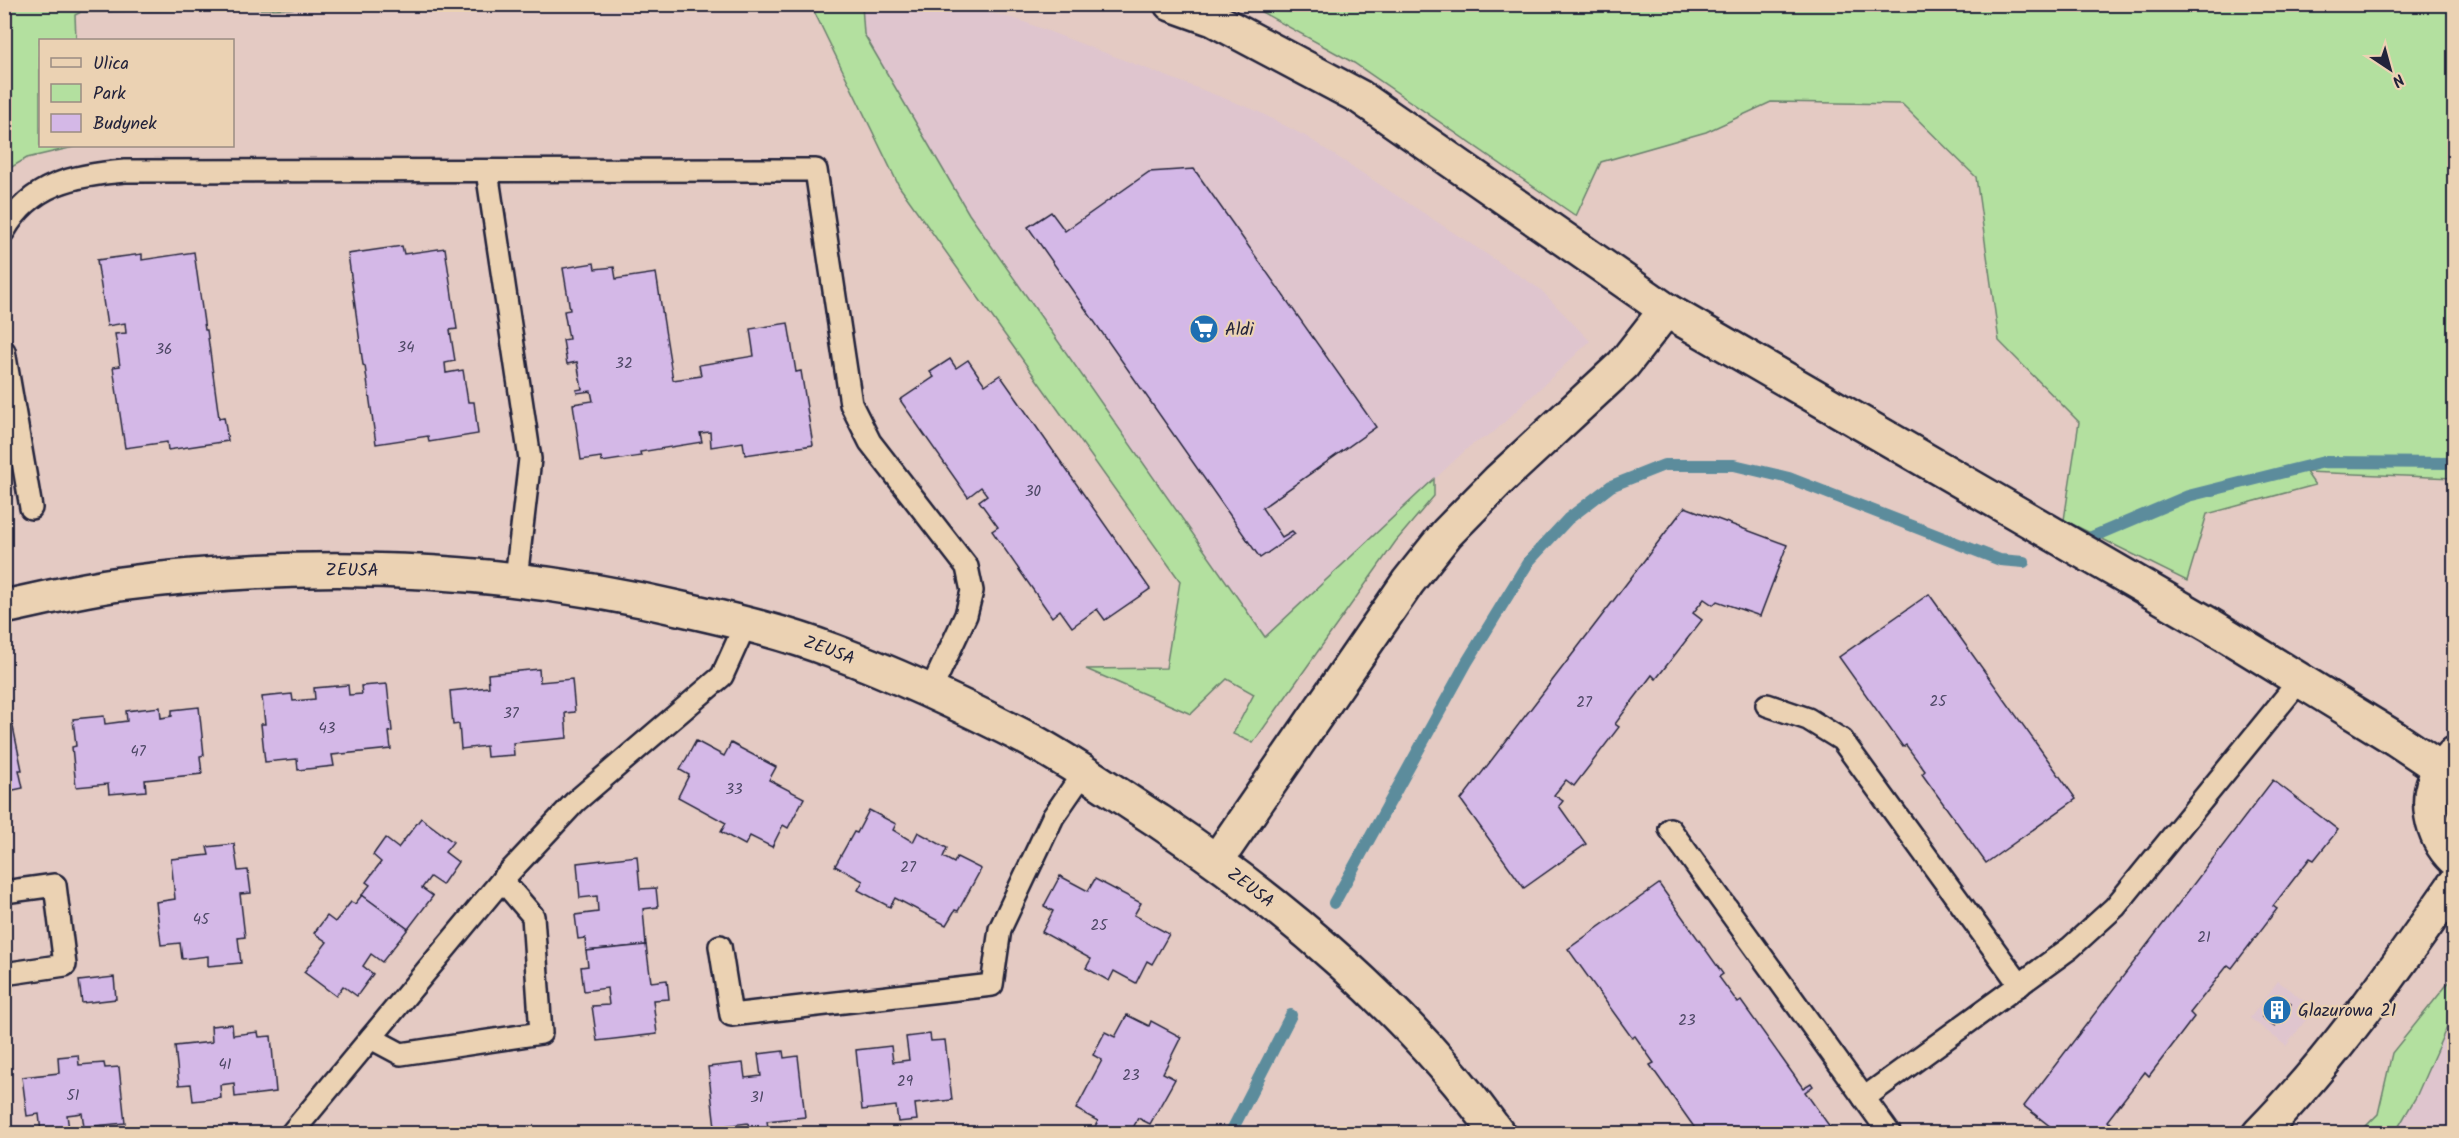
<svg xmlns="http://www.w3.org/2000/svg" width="2459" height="1138" viewBox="0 0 2459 1138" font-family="Kalam,sans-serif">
<rect width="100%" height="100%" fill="#e4cac3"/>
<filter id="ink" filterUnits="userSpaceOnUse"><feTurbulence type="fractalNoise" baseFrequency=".0167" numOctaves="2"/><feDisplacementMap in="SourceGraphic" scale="12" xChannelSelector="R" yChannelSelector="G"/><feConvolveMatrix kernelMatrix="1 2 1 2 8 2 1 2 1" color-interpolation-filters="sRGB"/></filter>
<g filter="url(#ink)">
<g fill="#dfc5ce">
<polygon points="862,5 958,5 1019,20 1255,110 1307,137 1540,289 1590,341 1494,432 1470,446 1266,637 969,214 864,34"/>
<polygon points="2278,981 2314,1009 2286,1046 2250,1018"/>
<polygon points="2454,1005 2454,1133 2395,1134 2416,1097"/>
</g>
<g fill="#b3e09f" stroke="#6a816d" stroke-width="1.5">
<polygon points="5,4 505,4 505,5 81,12 75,15 76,40 40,40 40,146 78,146 27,158 5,171"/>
<polygon points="811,5 862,5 864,34 969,214 1265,637 1434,479 1434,496 1396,541 1253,743 1233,734 1254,694 1227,679 1191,714 1086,669 1166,668 1180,581 899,186"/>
<polygon points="1249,5 2454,5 2454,478 2306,472 2315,485 2207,514 2187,581 2064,520 2079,422 1999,341 1976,177 1902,104 1771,102 1706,132 1601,162 1576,216 1354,63"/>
<polygon points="2454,976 2454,1005 2449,1022 2416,1097 2395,1133 2359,1133 2378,1114 2392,1053"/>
</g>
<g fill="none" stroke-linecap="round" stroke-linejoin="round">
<g stroke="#5c8c9c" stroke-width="12">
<polyline points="2087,539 2188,496 2324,462 2454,463"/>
<polyline points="1334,903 1467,662 1529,561 1568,519 1611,486 1664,465 1734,465 1789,478 2000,560 2024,562"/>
<polyline points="1230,1134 1291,1015"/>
</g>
</g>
<g fill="#d4b8e7" stroke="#22223b" stroke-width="1.5">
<polygon points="1194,169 1376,427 1262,508 1282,537 1292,531 1295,534 1260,558 1028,227 1051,212 1065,231 1149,172"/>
<polygon points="402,246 404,254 445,248 457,329 450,330 455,361 445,363 446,373 463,370 468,402 474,402 478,434 429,442 428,436 376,444 365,366 363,365 348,254"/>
<polygon points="194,252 205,330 207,330 219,418 224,417 228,441 168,450 167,442 125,448 113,367 120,366 115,334 126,333 125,323 107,326 97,260 142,254 142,260"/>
<polygon points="594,263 595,269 614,267 616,279 656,273 673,380 701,376 699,365 754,356 750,329 788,323 796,372 801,371 813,445 745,455 743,442 711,447 710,432 700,433 702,442 640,452 641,456 602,462 601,457 581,460 573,404 593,401 591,391 577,393 576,390 582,389 577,362 567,364 563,340 569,339 564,311 570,310 563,268"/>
<polygon points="950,359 956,368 968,360 985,385 1000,375 1150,589 1105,620 1097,609 1072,627 1060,610 1052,617 992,531 998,527 979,501 987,495 981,487 968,497 900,400 934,377 930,372"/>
<polygon points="1685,507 1787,545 1760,616 1717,601 1713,605 1704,599 1693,613 1702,620 1656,679 1652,675 1615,724 1619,727 1574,786 1566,780 1554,795 1563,801 1559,806 1586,844 1524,888 1461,800"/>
<polygon points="1929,594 2076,799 1986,863 1922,774 1925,771 1906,745 1903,747 1839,657"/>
<polygon points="539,669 540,682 572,679 575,712 565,713 567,738 513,743 514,755 487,757 486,746 461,749 459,724 453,725 450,691 489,687 488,674"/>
<polygon points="387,684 392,731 389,732 391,749 332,755 334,766 298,770 297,759 265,762 261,724 265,724 262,697 292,694 293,701 315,699 314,688 348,685 349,695 362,694 361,686"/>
<polygon points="160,707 161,718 172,716 172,710 199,707 204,755 200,756 202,774 145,780 146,791 109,794 108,784 76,787 72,747 76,746 73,719 104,716 105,724 127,721 126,711"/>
<polygon points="12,722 22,770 19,770 23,788 4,792 4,723"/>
<polygon points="696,741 724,756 731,743 742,749 776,767 769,780 804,798 788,828 783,825 772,847 750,836 745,845 721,832 726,823 678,797 689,775 680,770"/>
<polygon points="2273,780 2338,830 2314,860 2310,858 2273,906 2277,909 2232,968 2228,965 2190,1013 2194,1017 2149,1076 2145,1072 2107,1121 2112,1124 2105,1134 2060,1134 2024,1106"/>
<polygon points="869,810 896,824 893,830 913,842 918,832 947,848 943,857 954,863 957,857 981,869 958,911 955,910 946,925 895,898 890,907 858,890 863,881 835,866 854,832 857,833"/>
<polygon points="421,818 453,842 445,852 458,862 442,885 430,877 422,888 433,896 408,929 362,895 370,885 366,882 381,862 373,855 385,838 398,848"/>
<polygon points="234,844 238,871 248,870 251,893 240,894 245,937 238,938 241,963 208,966 208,956 182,959 180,943 161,945 156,902 175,899 171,859 209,855 207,847"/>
<polygon points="637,856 640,889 656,888 658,907 643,909 646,945 586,951 585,938 578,939 575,915 598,912 597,896 580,898 577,863"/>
<polygon points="1060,876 1088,891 1095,879 1141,903 1134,915 1169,934 1152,964 1147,961 1136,983 1114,971 1109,981 1086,968 1091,959 1042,932 1053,911 1044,906"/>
<polygon points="1659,884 1723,974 1719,977 1738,1003 1741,1001 1803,1088 1811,1083 1813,1086 1805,1092 1835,1134 1699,1134 1650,1065 1654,1063 1635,1036 1632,1038 1568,949"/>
<polygon points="362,895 408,929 382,962 371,954 363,966 373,974 357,996 343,986 336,996 304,972 327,942 314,933 327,916 335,922 351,902 355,904"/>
<polygon points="646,945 651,982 667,980 669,999 653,1000 657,1034 597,1041 592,1006 609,1005 608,997 607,988 584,991 581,967 588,966 586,951"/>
<polygon points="114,977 116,999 82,1003 79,981"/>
<polygon points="2279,995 2291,1004 2275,1026 2262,1017"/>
<polygon points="1127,1015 1149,1026 1151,1021 1181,1037 1163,1073 1175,1079 1150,1124 1138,1118 1130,1134 1099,1134 1093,1130 1098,1121 1076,1109 1102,1060 1093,1055 1105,1032 1115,1037"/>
<polygon points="232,1024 233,1035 258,1032 259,1037 271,1036 276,1092 235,1097 234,1083 220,1085 221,1098 193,1101 191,1084 179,1085 175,1046 212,1042 211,1026"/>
<polygon points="930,1034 931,1041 945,1040 952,1100 915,1104 917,1120 898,1122 896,1106 862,1110 856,1050 891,1046 893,1062 909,1060 906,1037"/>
<polygon points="783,1051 784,1058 798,1056 805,1117 767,1121 769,1134 750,1134 748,1123 715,1127 708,1067 743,1063 745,1078 761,1076 758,1054"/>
<polygon points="78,1055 79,1065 104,1063 105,1068 119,1067 125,1123 84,1127 82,1113 75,1114 67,1115 69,1129 41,1132 39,1114 27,1116 22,1077 59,1073 58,1057"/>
</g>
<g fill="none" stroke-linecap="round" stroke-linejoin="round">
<g stroke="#22223b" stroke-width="26">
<g id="lane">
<polyline points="487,171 530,459 516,579"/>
<path d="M4 231C31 183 75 175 125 171L816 170 851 404 870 442 967 567 972 591 966 615 930 692"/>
<polyline points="4,351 31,508"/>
<polyline points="1767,705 1808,719 1842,740 2020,985"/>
<polyline points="1670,829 1890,1134"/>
<polyline points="4,892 55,885 65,965 4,974"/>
<polyline points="720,946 731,1015 992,985 1000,929 1053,817 1084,772"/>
<polyline points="371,1038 401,1054 541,1033 533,916 502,880"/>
<polyline points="1864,1098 2070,948 2115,907 2300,680"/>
<polyline points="291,1134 502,880 575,802 722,676 746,623"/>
</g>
</g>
<g stroke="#22223b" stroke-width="38">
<g id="street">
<polyline points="1171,4 1213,19 1360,97 1666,310 2210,625 2396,739 2441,769"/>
<polyline points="1217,860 1408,582 1447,533 1498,481 1623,365 1666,310"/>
</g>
</g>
<g stroke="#22223b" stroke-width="38">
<g id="secondary">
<path id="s1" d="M4 607C43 599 81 589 120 584 309 559 502 566 687 610 736 621 786 633 833 651 900 676 968 708 1032 741 1076 765 1118 795 1160 822 1284 905 1410 1012 1498 1134"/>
<path d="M2454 754C2450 759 2445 763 2441 768 2422 796 2431 837 2454 859"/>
<path d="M2259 1134C2333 1059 2394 971 2454 885"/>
</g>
</g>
<use href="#lane" stroke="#ebd2b3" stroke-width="21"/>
<use href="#street" stroke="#ebd2b3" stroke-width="33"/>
<use href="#secondary" stroke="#ebd2b3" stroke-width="33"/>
</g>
</g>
<defs>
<g id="supermarket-disc" transform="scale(1.5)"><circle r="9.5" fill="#1f6fb2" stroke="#ebd2b3"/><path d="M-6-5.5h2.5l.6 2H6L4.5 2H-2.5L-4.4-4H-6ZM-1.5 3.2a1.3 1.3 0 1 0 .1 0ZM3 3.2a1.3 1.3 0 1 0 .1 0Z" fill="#fff"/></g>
<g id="building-disc" transform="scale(1.5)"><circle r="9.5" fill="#1f6fb2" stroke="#ebd2b3"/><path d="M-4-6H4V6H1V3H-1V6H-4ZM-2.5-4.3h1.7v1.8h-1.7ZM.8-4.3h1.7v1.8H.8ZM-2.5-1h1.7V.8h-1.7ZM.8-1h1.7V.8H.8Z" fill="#fff"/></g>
</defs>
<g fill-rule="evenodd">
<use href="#supermarket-disc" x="1204" y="329"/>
<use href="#building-disc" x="2277" y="1010"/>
</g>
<g text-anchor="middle" stroke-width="4.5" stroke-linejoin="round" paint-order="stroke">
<g font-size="15" fill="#4e4866">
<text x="406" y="352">34</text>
<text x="164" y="354">36</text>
<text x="624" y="368">32</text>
<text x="1033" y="496">30</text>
<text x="1938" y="706">25</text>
<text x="1584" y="707">27</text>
<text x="511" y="718">37</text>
<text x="327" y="733">43</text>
<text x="138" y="756">47</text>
<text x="734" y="794">33</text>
<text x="908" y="872">27</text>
<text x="201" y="924">45</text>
<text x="1099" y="930">25</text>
<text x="2204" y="942">21</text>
<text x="1687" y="1025">23</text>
<text x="225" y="1069">41</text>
<text x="1131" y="1080">23</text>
<text x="905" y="1086">29</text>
<text x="73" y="1100">51</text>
<text x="757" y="1102">31</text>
</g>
<g font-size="18" fill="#22223b" stroke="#ebd2b3" text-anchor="start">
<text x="1225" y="335">Aldi</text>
<text x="2298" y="1016">Glazurowa 21</text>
</g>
<g font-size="18" fill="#22223b" stroke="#ebd2b3">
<text dy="6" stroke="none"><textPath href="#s1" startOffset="351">ZEUSA</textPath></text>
<text dy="6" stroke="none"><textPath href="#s1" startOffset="837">ZEUSA</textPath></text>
<text dy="6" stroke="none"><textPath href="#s1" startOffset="1323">ZEUSA</textPath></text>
</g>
</g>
<rect width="2459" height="1138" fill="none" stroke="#ebd2b3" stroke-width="24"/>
<rect x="12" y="12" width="2435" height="1114" fill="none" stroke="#22223b" stroke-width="2" filter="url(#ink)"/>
<rect x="39" y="39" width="195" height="108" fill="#ebd2b3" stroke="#9b8c83" stroke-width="1.5"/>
<rect x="51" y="58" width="30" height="9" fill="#ebd2b3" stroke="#9b8c83" stroke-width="1.5"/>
<text x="93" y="69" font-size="18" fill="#22223b">Ulica</text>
<rect x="51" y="84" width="30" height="18" fill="#b3e09f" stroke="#9b8c83" stroke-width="1.5"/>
<text x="93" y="99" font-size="18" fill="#22223b">Park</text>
<rect x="51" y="114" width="30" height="18" fill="#d4b8e7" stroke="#9b8c83" stroke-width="1.5"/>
<text x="93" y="129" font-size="18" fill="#22223b">Budynek</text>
<g transform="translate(2390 69) rotate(144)" stroke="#ebd2b3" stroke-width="4.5" paint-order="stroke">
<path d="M0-4.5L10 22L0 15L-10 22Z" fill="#22223b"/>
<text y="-9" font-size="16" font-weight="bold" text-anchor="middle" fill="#22223b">N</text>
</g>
</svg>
